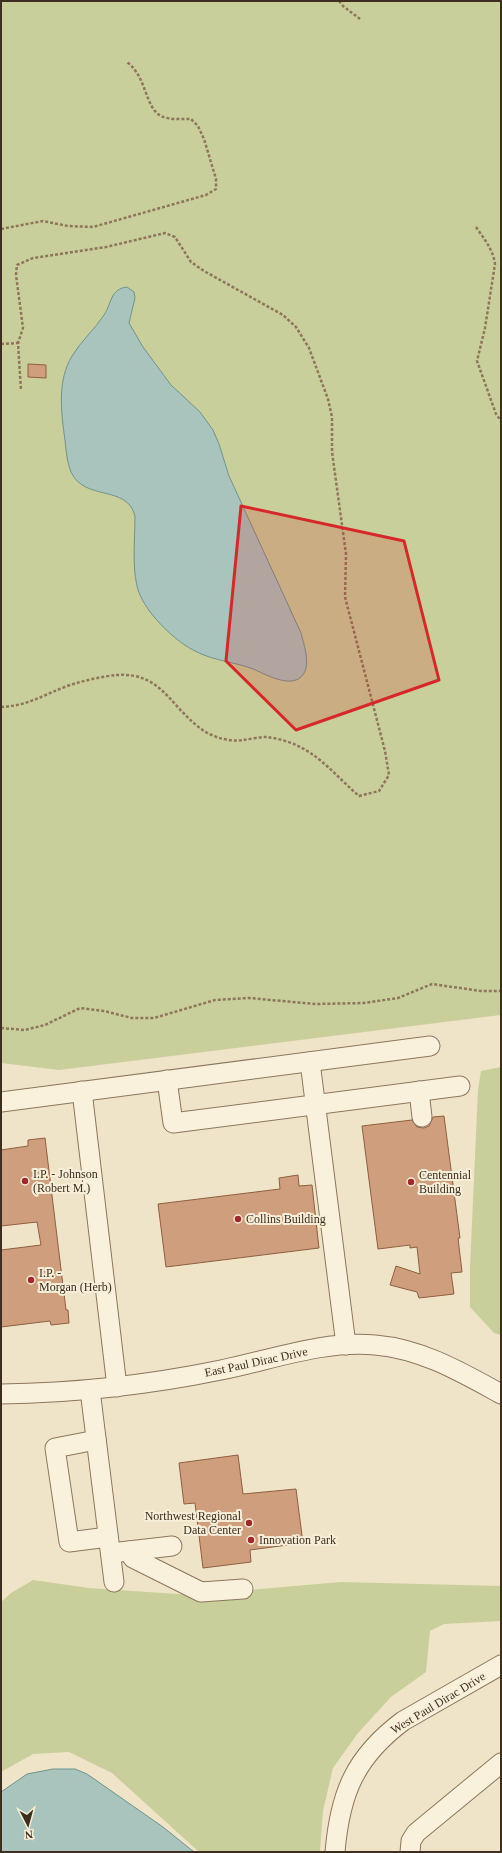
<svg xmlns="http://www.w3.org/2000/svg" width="502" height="1853" viewBox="0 0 502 1853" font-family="'Times New Roman',serif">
<rect width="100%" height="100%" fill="#f0e4c8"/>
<g fill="#c9cf9b">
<polygon points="1,1 501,1 501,1015 59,1070 1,1063"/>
<polygon points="501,1067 501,1335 494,1333 470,1307 470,1267 478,1090 481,1071"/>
<polygon points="33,1580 89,1588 192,1595 341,1582 501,1586 501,1621 444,1624 430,1631 426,1672 391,1697 358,1733 333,1768 323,1811 320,1852 199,1852 112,1773 69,1752 33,1754 1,1772 1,1602 11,1593"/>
</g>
<g fill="#a9c4bc" stroke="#6f938a">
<path d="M127 287 134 292 135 298 129 323 143 347 171 385 200 412 213 430 219 444 229 476 301 633C304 645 312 667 301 677 289 688 265 674 253 669 235 662 215 661 197 652 175 642 142 610 137 586 132 564 135 539 135 516 127 484 85 502 71 472 67 462 66 450 65 440 61 412 57 381 72 356 81 341 95 329 104 315 112 303 110 289 127 287Z"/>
<polygon points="53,1769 75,1769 87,1774 163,1827 194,1852 1,1852 1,1792 27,1774"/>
</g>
<g fill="#cf9f7d" stroke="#8d5f41">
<polygon points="28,364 46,365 46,378 28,377"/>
<polygon points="444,1116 460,1238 458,1238 462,1272 451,1273 454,1294 419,1298 417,1292 390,1285 396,1266 420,1274 417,1247 410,1248 410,1245 378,1249 362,1126 412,1120 417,1127 424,1128 429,1126 433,1117"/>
<polygon points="45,1138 66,1310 68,1310 69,1323 51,1325 50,1321 1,1327 1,1250 41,1245 37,1222 1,1226 1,1150 28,1146 28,1140"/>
<polygon points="298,1175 299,1186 312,1185 319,1248 166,1267 158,1204 280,1189 279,1178"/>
<polygon points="238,1455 243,1494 296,1489 303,1543 250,1550 251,1562 203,1568 195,1503 184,1504 179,1463"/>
</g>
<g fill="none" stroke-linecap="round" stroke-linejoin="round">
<g stroke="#8d765c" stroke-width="21">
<g id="minor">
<polyline points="310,1062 346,1345"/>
<polyline points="167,1080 173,1123 460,1086"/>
<polyline points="82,1091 117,1387"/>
<polyline points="419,1091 422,1117"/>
<polyline points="1,1102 430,1046"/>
<polyline points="90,1390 114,1582"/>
<path d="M1 1394C75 1393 148 1385 221 1370 271 1360 324 1340 375 1345 422 1349 461 1372 501 1394"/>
<polyline points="96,1440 55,1448 69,1542 108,1537"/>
<polyline points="129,1551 133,1558 201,1592 243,1589"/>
<polyline points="120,1552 172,1546"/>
<path d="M335 1852C340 1793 355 1757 403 1721L501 1665"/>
<polyline points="410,1852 411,1841 416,1833 501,1763"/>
</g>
</g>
<g stroke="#8d765c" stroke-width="2.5" stroke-dasharray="3 2" stroke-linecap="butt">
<polyline points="339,1 343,6 360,19"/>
<path d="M476 227C484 239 493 249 495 264L485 328 477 361 496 414 501 421"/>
<path d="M1 229 43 221 68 226 93 227 206 195 216 189V179L204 139 198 126 191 119C182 119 169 120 161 116 145 108 147 77 127 62"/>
<polyline points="1,344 18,343 21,390"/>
<path d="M1 707C28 706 45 694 70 685 82 681 104 676 117 675 161 672 170 706 200 728 211 737 228 742 243 740 250 739 259 737 267 737 275 738 288 741 296 745 321 756 338 778 359 796L379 791 389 775 385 751 345 597 346 554 332 452V417L328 399 309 348 296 327 283 315 204 271 191 262 175 237 165 233 106 247 33 258 17 265 16 275 23 328 18 343"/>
<polyline points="1,1028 25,1030 45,1025 80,1008 104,1011 132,1018 154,1018 215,1000 249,998 315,1004 364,1003 398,998 432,984 481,991 501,991"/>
</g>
<use href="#minor" stroke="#faf1dc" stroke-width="19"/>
</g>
<path fill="#d62828" fill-opacity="0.2" stroke="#d62828" stroke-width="3" stroke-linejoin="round" d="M241 506 404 541 439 680 296 730 226 661Z"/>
<g fill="#9e2a2b" stroke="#f7eed8" stroke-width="1.5">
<circle cx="25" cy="1181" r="4"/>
<circle cx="411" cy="1182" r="4"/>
<circle cx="238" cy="1219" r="4"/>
<circle cx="31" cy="1280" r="4"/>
<circle cx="249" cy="1523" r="4"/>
<circle cx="251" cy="1540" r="4"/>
</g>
<g text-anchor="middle" stroke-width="4" stroke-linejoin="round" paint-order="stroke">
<g font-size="12" fill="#3d2e20" stroke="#f7eed8" text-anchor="start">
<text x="33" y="1178">I.P. - Johnson<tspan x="33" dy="14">(Robert M.)</tspan></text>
<text x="419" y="1179">Centennial<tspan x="419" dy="14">Building</tspan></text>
<text x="246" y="1223">Collins Building</text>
<text x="39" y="1277">I.P. -<tspan x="39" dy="14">Morgan (Herb)</tspan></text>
<text x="241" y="1520" text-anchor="end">Northwest Regional<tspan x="241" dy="14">Data Center</tspan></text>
<text x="259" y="1544">Innovation Park</text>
</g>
<g font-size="12" fill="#3d2e20" stroke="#f7eed8">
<text transform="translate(256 1362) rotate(-12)" y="4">East Paul Dirac Drive</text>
<text transform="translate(438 1703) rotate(-31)" y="4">West Paul Dirac Drive</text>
</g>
</g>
<rect width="502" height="1853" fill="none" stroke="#3d2e20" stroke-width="4"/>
<g transform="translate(28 1825) rotate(174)" stroke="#f7eed8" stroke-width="3" paint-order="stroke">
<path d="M0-3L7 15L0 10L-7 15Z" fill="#3d2e20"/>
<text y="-6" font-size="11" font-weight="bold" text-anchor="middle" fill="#3d2e20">N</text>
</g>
</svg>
